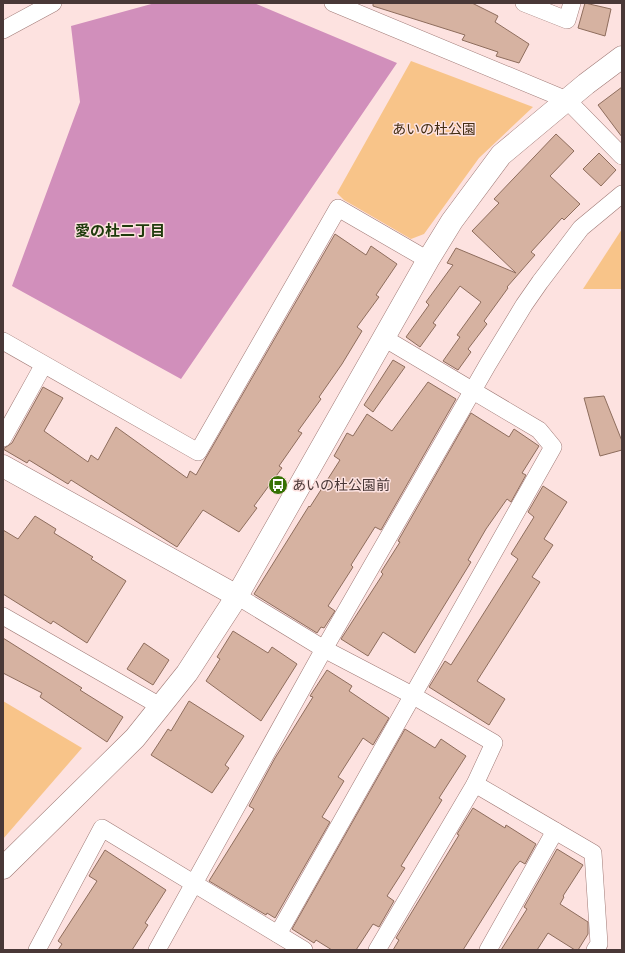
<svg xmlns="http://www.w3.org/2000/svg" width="625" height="953" viewBox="0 0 625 953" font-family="Rubik,'Noto Sans JP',sans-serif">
<rect width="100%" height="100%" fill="#fde2e0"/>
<g fill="#f8c489">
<polygon points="411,61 533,107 479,158 424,234 411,239 344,200 337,193"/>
<polygon points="622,229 622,289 583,289"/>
<polygon points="3,701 82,748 3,839"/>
</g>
<polygon fill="#d18fbb" points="155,3 254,3 397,63 181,379 12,286 80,102 71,26"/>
<g fill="#d6b2a1" stroke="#8e6d5d">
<polygon points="373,3 472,3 498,16 495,22 529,44 519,63 496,56 498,52 462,40 465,35 373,6"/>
<polygon points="585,3 611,9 605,36 578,28"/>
<polygon points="622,87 622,137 598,105"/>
<polygon points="556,134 574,151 550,176 580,204 564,220 562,218 531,252 535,255 507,287 508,288 484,321 487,324 468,349 471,352 458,370 443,361 460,337 457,335 481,302 460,286 433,323 436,325 420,347 406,337 429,305 426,302 453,265 447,263 456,248 516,273 472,231 499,203 494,199"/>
<polygon points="599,153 616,170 601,186 583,169"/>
<polygon points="335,234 366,255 371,246 397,264 376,295 379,297 357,327 362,331 342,364 319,397 321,399 298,431 302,433 279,466 282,468 254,506 257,508 239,532 203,510 177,547 71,480 68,484 29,460 27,463 3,449 12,443 43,387 63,398 44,431 88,462 91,455 98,460 116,427 187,478 190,471 196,475"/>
<polygon points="393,360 405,367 373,412 364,405"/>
<polygon points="428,382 456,399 381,530 375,527 351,565 353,567 328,606 335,611 324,628 321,627 317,633 254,594 309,506 310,507 340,460 334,456 347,433 353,436 367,414 392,431"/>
<polygon points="604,396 622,441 622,450 600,456 584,398"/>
<polygon points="471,413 509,437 514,429 539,446 522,473 526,475 511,502 507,499 486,529 468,560 471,562 415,653 383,632 368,656 341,639 383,574 381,572 400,542 398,541"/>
<polygon points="543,486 567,502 544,539 553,545 532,577 540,582 477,681 505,699 489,725 429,687 445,661 451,665 518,559 511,554 534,517 528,512"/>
<polygon points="35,516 56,529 54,533 93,557 91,559 126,581 87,643 53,621 51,624 3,594 3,530 18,539"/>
<polygon points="233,631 268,653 272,647 297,664 261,721 206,681 220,659 217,657"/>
<polygon points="3,638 82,688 80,690 123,717 107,742 40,697 42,693 3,673"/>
<polygon points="144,643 169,660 153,685 127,669"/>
<polygon points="327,670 352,686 349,691 389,718 373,745 363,738 338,777 344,781 322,817 330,822 275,918 267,913 266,915 209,881 254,809 249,806 275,758 313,697 310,696"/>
<polygon points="189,701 244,736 225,765 229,768 212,793 151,755 168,729 171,731"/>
<polygon points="405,729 435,748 441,739 466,756 439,798 442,800 401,866 405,868 387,896 394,901 379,927 373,924 356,950 332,950 316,940 314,943 292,929"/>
<polygon points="473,808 505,828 506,825 536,844 525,864 520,861 515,867 463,950 393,950 399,940 396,938 459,835 457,834"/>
<polygon points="557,849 583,865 563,896 564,897 560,904 588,922 588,934 578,950 575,950 548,933 537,950 501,950 527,909 524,907"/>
<polygon points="105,850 166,890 145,923 148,925 132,950 58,950 62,944 58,941 97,881 89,876"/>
</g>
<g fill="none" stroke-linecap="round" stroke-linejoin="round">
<g stroke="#a07a76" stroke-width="18">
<g id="street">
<polyline points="333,3 567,100 622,156"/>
<polyline points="524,3 567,20 572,3"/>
<polyline points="3,30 53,3"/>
<polyline points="3,341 198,452 338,208 428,260"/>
<polyline points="3,438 43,366"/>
<polyline points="237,596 324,649 412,695 494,743 475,784 377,950"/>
<polyline points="3,616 160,706"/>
<polyline points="475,784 593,853 599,944 595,950"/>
<polyline points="278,934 553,447 539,430 384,338"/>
<polyline points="37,950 102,828 304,950"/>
<polyline points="157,950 324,649 488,364 524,305 540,282 581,228 622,194"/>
<polyline points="488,950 555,831"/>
</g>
</g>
<g stroke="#a07a76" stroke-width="23">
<g id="secondary">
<polyline points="3,466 237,596"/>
<polyline points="3,868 135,738 187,673 237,596 428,260 452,221 501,155 586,84 622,57"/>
</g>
</g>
<use href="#street" stroke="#fff" stroke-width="17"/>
<use href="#secondary" stroke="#fff" stroke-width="22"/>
</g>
<defs>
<g id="bus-disc" transform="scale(1)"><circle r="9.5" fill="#367204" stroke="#fde2e0"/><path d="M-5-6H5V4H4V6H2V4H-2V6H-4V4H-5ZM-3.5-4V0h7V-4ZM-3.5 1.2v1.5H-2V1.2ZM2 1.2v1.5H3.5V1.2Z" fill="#fff"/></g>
</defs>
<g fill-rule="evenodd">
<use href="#bus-disc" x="278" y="485"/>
</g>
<g text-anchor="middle" stroke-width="3" stroke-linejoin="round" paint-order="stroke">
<g font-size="14" fill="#422d12" stroke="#fde2e0">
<text x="434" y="134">あいの杜公園</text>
</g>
<g font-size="14" fill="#493837" stroke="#fde2e0" text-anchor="start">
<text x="292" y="490">あいの杜公園前</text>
</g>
<g font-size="15" font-weight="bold" fill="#1e3b0c" stroke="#fde2e0">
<text x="120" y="236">愛の杜二丁目</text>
</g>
</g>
<rect width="625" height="953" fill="none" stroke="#493837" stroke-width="8"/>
</svg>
